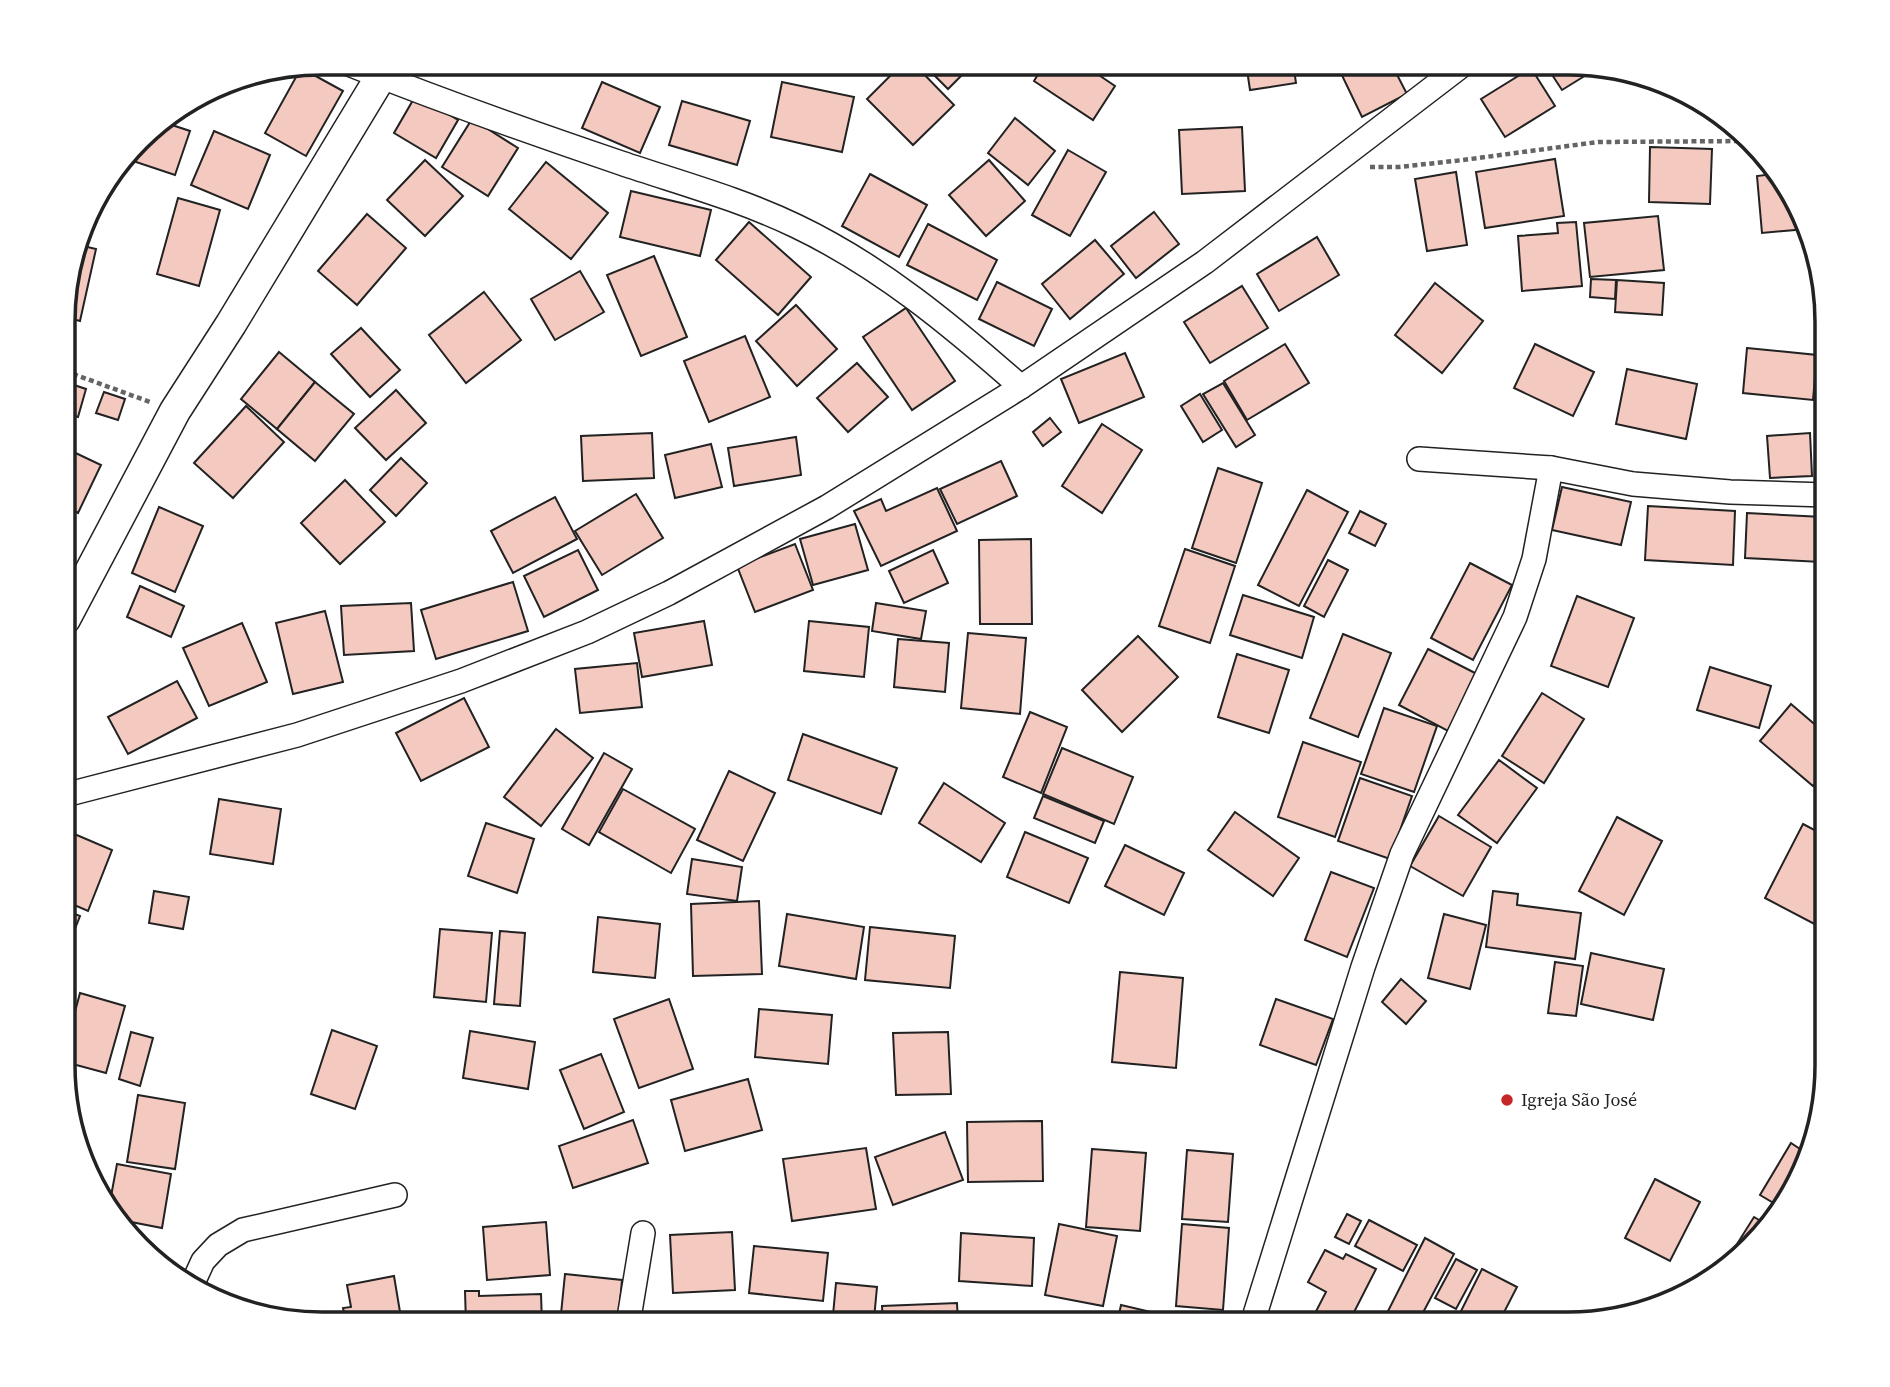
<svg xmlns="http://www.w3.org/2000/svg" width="1890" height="1387" viewBox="0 0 1890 1387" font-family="'Source Serif 4',serif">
<rect width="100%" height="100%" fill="#fff"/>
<g fill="#f3c9c0" stroke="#222" stroke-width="2">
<polygon points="486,63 509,63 502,74"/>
<polygon points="903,63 913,63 954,105 913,145 867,99"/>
<polygon points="922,63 974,63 948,89"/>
<polygon points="996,63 1019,63 1010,74"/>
<polygon points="1045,63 1081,63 1115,86 1093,120 1034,81"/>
<polygon points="1246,63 1293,63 1296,83 1250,90"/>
<polygon points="1336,63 1391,63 1407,94 1362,117"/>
<polygon points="1545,64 1584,64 1599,67 1562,90"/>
<polygon points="301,68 343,91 306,156 265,133"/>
<polygon points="1531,68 1555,106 1505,137 1481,99"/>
<polygon points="602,82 660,107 640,153 582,128"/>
<polygon points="782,82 854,97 842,152 771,137"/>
<polygon points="204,95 199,107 190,103"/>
<polygon points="416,95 458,120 436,158 394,133"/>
<polygon points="682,101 750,121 737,165 669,145"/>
<polygon points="171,115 175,116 172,125 190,131 175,175 127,159 151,128"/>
<polygon points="1015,118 1055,151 1028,185 988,153"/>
<polygon points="472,119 518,148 488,196 442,167"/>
<polygon points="1242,127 1245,191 1182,194 1179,130"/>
<polygon points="214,131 270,155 248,209 191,185"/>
<polygon points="1650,147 1712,149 1710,204 1649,202"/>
<polygon points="1068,150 1106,172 1070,236 1032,215"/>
<polygon points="1555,159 1564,216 1485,228 1476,172"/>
<polygon points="425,160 463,196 425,236 387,200"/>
<polygon points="989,160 1025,201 986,236 949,195"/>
<polygon points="546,162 608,213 571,259 509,209"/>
<polygon points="1456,172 1467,245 1427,251 1415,179"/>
<polygon points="870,174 927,205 899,257 842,226"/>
<polygon points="1773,174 1800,207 1806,229 1762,233 1757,176"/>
<polygon points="631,191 711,210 700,256 620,237"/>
<polygon points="178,198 220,210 199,286 157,274"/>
<polygon points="1154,212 1179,244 1136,278 1111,246"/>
<polygon points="367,214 406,248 357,305 318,271"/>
<polygon points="1658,216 1664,270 1590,277 1584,223"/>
<polygon points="749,222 811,277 778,315 716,260"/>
<polygon points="1576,222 1582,286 1522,291 1518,236 1558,233 1557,223"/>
<polygon points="928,224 997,260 977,300 907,265"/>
<polygon points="1317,237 1339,275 1279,311 1257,274"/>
<polygon points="1095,240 1124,274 1070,319 1042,284"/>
<polygon points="79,245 96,249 80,321 65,317 65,289"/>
<polygon points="654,256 687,337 641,356 607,275"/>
<polygon points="580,271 604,312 555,340 531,299"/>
<polygon points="1591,279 1616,280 1615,299 1590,297"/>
<polygon points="1617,280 1664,283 1662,315 1615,312"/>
<polygon points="997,282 1052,309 1034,346 979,319"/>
<polygon points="1435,283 1483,321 1442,373 1395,335"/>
<polygon points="1242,286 1268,328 1210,363 1184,322"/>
<polygon points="484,292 521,340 466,383 429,335"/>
<polygon points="796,305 837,349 797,386 756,341"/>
<polygon points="906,308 955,381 912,410 863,337"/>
<polygon points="361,328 400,370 370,397 331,354"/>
<polygon points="745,336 770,397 709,422 684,361"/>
<polygon points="1285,344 1309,383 1247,420 1224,381"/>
<polygon points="1535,344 1594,372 1573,416 1514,388"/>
<polygon points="1747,348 1817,355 1813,400 1743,393"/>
<polygon points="279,352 315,382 277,429 241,399"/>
<polygon points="1125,353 1144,397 1079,423 1061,379"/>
<polygon points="857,363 888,397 848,432 817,398"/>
<polygon points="1627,369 1697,384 1686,439 1616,424"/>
<polygon points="65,382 86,389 78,417 65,413"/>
<polygon points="315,382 354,414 315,461 277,429"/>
<polygon points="1223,383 1255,435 1236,447 1203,394"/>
<polygon points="396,390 426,423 386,460 355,428"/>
<polygon points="104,392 125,399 118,420 96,413"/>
<polygon points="1200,394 1222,430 1203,442 1181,406"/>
<polygon points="246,406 284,442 233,498 194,463"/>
<polygon points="1050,418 1061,432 1043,446 1033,432"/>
<polygon points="1102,424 1142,450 1102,513 1062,486"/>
<polygon points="652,433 654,478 583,481 581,436"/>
<polygon points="1810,433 1812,476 1770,478 1767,436"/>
<polygon points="796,437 801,475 734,486 728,448"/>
<polygon points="711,444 722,487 675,498 665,455"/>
<polygon points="65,448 101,465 78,513 65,506"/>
<polygon points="401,458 427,483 396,516 370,490"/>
<polygon points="1001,461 1017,496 957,524 940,489"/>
<polygon points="1218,468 1262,483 1236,563 1192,548"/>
<polygon points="345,480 385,522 340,564 301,523"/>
<polygon points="1562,487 1631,502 1621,545 1552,530"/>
<polygon points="937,488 957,531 881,566 854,511 881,499 886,511"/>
<polygon points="1307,490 1348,512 1299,606 1258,585"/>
<polygon points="636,494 663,538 602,575 575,531"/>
<polygon points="555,497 577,539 513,573 491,531"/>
<polygon points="1648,506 1735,511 1733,565 1645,560"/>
<polygon points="159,507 203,526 175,592 132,573"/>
<polygon points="1360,511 1386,524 1375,546 1349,533"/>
<polygon points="1747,513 1823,517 1821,562 1745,558"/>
<polygon points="855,524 868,570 813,585 800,539"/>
<polygon points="1031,539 1032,624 980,624 979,540"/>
<polygon points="795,544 813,590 755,612 737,566"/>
<polygon points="1185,549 1235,566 1210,643 1159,626"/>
<polygon points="578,550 598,590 544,617 524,576"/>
<polygon points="933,550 948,583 904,603 889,571"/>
<polygon points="1328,560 1348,570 1324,617 1304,606"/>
<polygon points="1470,563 1512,585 1473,660 1431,638"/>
<polygon points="513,582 528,631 436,659 421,610"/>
<polygon points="140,586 184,606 171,637 127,617"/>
<polygon points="1243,595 1314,617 1302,658 1230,635"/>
<polygon points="1577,596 1634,618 1608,687 1551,666"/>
<polygon points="411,603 414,651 344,655 341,606"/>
<polygon points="876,603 926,611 921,639 872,631"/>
<polygon points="325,611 343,682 293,694 276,623"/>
<polygon points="704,621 712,665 642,677 634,633"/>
<polygon points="809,621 869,627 864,677 804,671"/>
<polygon points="242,623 267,682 209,706 183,648"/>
<polygon points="968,633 1026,638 1020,714 961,708"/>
<polygon points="1343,634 1391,653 1358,737 1310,718"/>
<polygon points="1138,636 1178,677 1122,732 1082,690"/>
<polygon points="898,639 949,643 945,692 894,687"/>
<polygon points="1428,649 1477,674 1448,731 1399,705"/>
<polygon points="1237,654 1289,670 1269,733 1218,717"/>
<polygon points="637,663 642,707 580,713 575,669"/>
<polygon points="1710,667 1771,686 1759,728 1697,710"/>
<polygon points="177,681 197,718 128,754 108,717"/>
<polygon points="1542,693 1584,719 1544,783 1502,756"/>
<polygon points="464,698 489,747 421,781 396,733"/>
<polygon points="1791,704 1826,734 1826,770 1813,786 1760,741"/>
<polygon points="1384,708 1437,726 1414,792 1361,774"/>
<polygon points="1030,712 1067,727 1041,793 1003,777"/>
<polygon points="556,729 593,758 541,826 504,797"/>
<polygon points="803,734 897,768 881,814 788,780"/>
<polygon points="1303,742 1361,762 1335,837 1278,817"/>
<polygon points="1062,748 1133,777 1114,824 1043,794"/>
<polygon points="604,753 632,769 589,845 562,829"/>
<polygon points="1499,760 1537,788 1497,843 1458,815"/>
<polygon points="729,771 775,793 743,861 697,840"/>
<polygon points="1360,778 1412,796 1390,859 1338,841"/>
<polygon points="944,783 1005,823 981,862 919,823"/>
<polygon points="623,789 695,829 671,873 599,832"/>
<polygon points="1043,796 1104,821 1095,843 1034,818"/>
<polygon points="219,799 281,809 273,864 210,854"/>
<polygon points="1235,812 1299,858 1273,896 1208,850"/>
<polygon points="1439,816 1491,847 1463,896 1410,866"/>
<polygon points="1617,817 1662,841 1624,915 1579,891"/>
<polygon points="486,823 534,839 517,893 468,876"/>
<polygon points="1803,824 1826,836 1826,930 1765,898"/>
<polygon points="65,830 112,850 88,911 65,901"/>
<polygon points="1025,832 1088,858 1069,903 1007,877"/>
<polygon points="1125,845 1184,873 1164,915 1105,886"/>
<polygon points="692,859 742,867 737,901 687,894"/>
<polygon points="1331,872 1374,888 1347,957 1305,940"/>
<polygon points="154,891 189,897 183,929 149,923"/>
<polygon points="1493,891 1518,894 1517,905 1581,913 1575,959 1486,947"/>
<polygon points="759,901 762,974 693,976 691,904"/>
<polygon points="65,910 80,916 65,954"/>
<polygon points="787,914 864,927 856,979 779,966"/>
<polygon points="1444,914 1486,925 1470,989 1428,978"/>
<polygon points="598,917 660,924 655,978 593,972"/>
<polygon points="870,927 955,936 950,988 865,980"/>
<polygon points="440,929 492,933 486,1002 434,997"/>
<polygon points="500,931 525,933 520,1006 494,1004"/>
<polygon points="1591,953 1664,969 1653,1020 1581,1004"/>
<polygon points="1555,962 1583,966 1576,1016 1548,1013"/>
<polygon points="1120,972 1183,978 1176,1068 1112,1062"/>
<polygon points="1401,979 1426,1001 1406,1024 1382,1002"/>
<polygon points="80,993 125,1006 106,1073 65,1062 65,1049"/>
<polygon points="669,999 693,1069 639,1088 614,1019"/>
<polygon points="1276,999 1333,1019 1316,1065 1260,1045"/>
<polygon points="759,1009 832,1015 828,1064 755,1057"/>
<polygon points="332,1030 377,1046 355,1109 311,1094"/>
<polygon points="470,1031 535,1042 528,1089 463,1078"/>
<polygon points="131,1032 153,1038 140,1086 119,1079"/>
<polygon points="948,1032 951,1094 896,1095 893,1033"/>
<polygon points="601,1054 624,1112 584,1129 560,1070"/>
<polygon points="748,1079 762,1130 685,1151 671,1100"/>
<polygon points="138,1095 185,1103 175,1169 127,1162"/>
<polygon points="633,1120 648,1163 573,1188 559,1146"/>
<polygon points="1042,1121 1043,1181 968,1182 967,1122"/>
<polygon points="945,1132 963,1180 893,1205 875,1157"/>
<polygon points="1791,1143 1809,1155 1807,1163 1782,1208 1760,1195"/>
<polygon points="866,1148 876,1209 792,1221 783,1159"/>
<polygon points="1092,1149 1146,1153 1140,1231 1086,1227"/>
<polygon points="1187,1150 1233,1154 1228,1222 1182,1219"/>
<polygon points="117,1164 171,1174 162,1228 121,1220 109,1207"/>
<polygon points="1655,1179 1700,1202 1670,1261 1625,1238"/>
<polygon points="1347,1214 1361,1221 1349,1244 1335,1237"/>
<polygon points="1754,1217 1769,1226 1727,1260"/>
<polygon points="1369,1220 1417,1245 1403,1271 1355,1246"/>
<polygon points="546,1222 550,1275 487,1280 483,1227"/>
<polygon points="1059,1224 1117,1236 1103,1306 1045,1295"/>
<polygon points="1182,1224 1229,1228 1223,1310 1176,1306"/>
<polygon points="732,1232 735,1290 673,1293 670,1235"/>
<polygon points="961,1233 1034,1238 1032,1286 959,1281"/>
<polygon points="1425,1238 1454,1254 1417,1324 1398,1324 1385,1317"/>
<polygon points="754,1246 828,1253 823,1301 749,1293"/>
<polygon points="1325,1250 1343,1259 1346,1254 1376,1269 1348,1324 1310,1323 1326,1292 1308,1282"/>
<polygon points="1456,1259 1477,1270 1456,1309 1435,1298"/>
<polygon points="1482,1269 1517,1287 1498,1324 1466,1324 1457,1319"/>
<polygon points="565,1274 622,1280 618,1324 560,1324"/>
<polygon points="394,1276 402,1324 346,1322 343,1308 351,1307 347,1285"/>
<polygon points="836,1283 877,1287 874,1319 833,1315"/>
<polygon points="465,1291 479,1291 479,1296 541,1294 542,1324 466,1324"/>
<polygon points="957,1303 958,1324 883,1324 882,1306"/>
<polygon points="1121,1305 1168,1316 1167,1324 1117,1324"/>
</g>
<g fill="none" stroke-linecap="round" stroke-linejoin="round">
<g stroke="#222" stroke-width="26">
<g id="minor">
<path d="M346 63C437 99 529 132 621 163 680 183 740 199 796 226 880 266 952 326 1021 387"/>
<polyline points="1419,459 1551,468 1633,484 1730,492 1826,495"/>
<polyline points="65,795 297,735 461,681 587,632 669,593 827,507 1021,387 1205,262 1465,63"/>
<polyline points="192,1285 203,1261 218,1245 243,1230 395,1195"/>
<polyline points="628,1324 643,1233"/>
<polyline points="1252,1324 1363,967 1402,854 1515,617 1534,559 1551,468"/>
</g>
</g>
<g stroke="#222" stroke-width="33">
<polyline id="tertiary" points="65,619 175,411 231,324 389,63"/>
</g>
<g stroke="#646464" stroke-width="4.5" stroke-dasharray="5 3.5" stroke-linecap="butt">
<polyline points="1370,167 1399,167 1463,160 1598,142 1746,141"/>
<polyline points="65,371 150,402"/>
</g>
<use href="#minor" stroke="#fff" stroke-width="23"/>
<use href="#tertiary" stroke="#fff" stroke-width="30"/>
</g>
<circle fill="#c62828" stroke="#fff" stroke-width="2.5" cx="1507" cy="1100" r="7"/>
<g text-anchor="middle" stroke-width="5" stroke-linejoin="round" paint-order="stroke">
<g font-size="18" fill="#222" stroke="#fff" text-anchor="start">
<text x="1521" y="1106">Igreja São José</text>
</g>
</g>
<path d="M0 0H1890V1387H0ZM322 75H1568A247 247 0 0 1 1815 322V1065A247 247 0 0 1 1568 1312H322A247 247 0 0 1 75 1065V322A247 247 0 0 1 322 75Z" fill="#fff" fill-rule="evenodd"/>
<path fill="none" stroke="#222" stroke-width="3.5" d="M322 75H1568A247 247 0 0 1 1815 322V1065A247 247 0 0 1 1568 1312H322A247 247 0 0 1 75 1065V322A247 247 0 0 1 322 75Z"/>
</svg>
